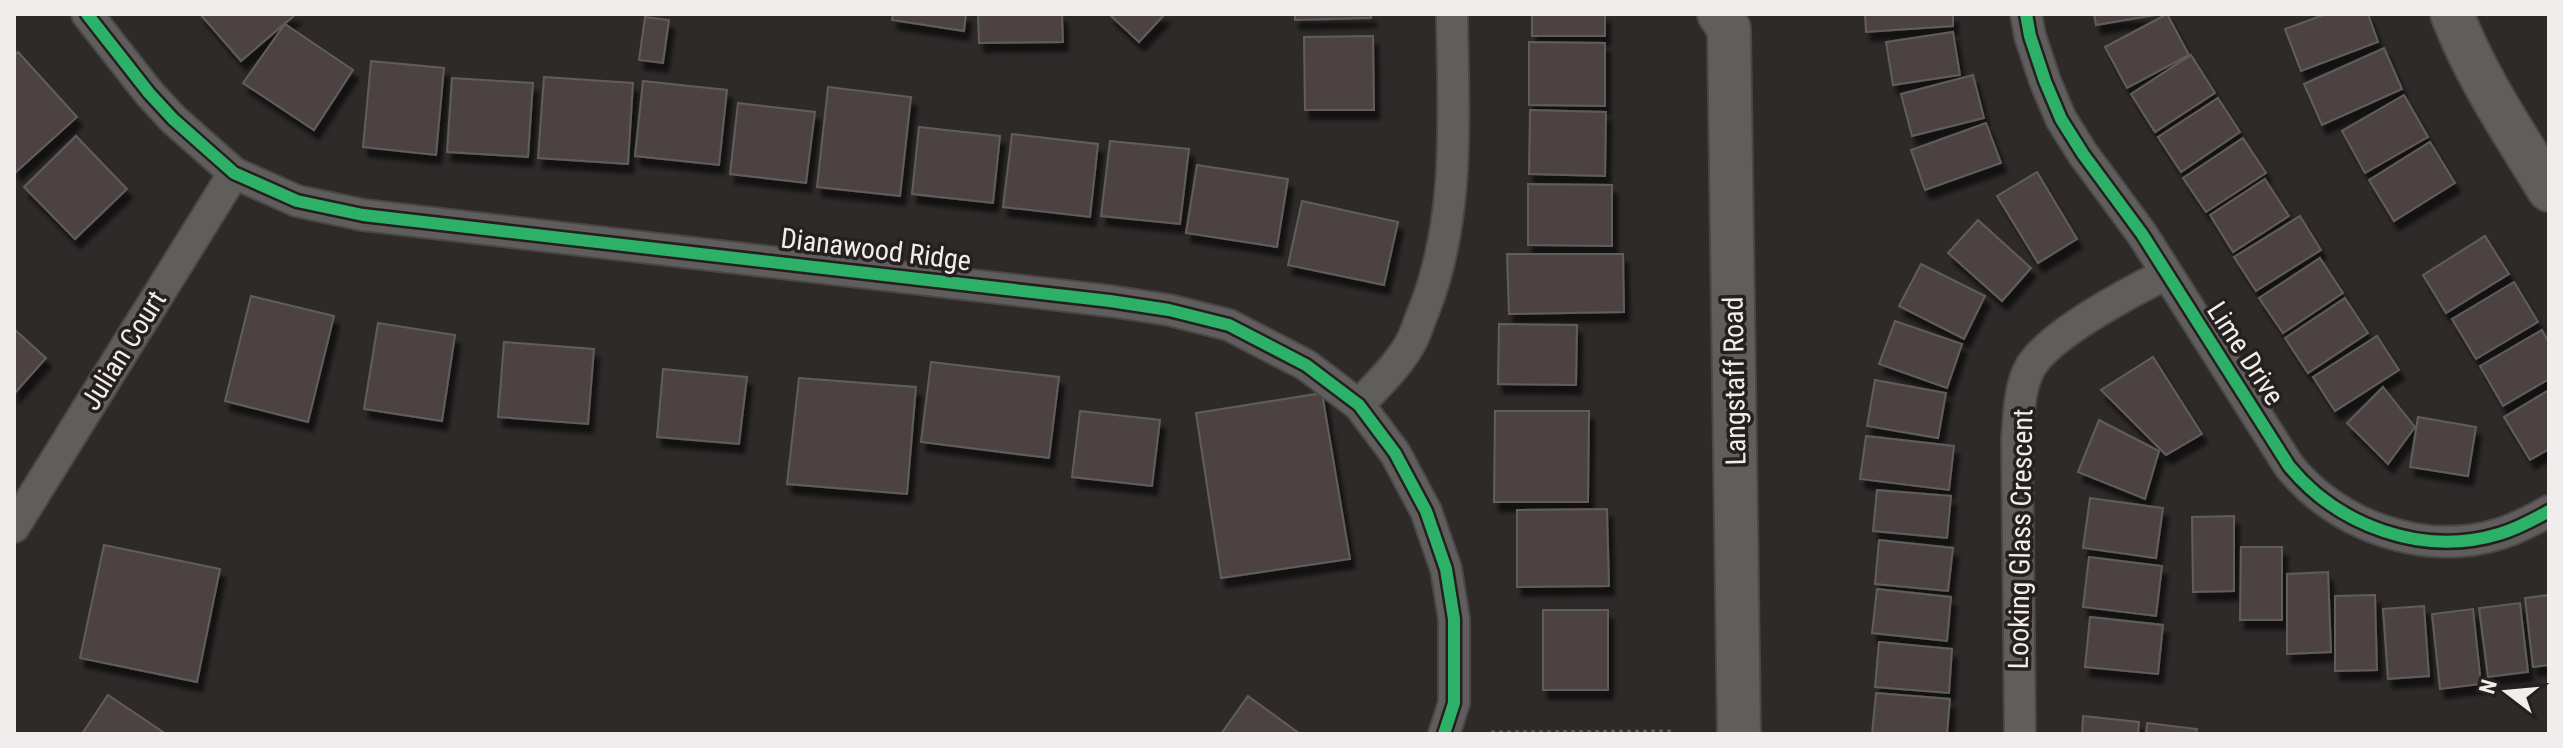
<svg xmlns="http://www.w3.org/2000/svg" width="2563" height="748" viewBox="0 0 2563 748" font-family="'Roboto Condensed',sans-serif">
<defs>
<filter id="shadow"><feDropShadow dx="5" dy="9" stdDeviation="2" flood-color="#0009"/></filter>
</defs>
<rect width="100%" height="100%" fill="#2f2a2a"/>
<g fill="#4e4343" stroke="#615d5d" stroke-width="2" filter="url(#shadow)">
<polygon points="200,14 296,14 241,61"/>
<polygon points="893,14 966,14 964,31 892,20"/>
<polygon points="978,14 1062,14 1063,42 979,43"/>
<polygon points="1109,14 1165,14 1139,42"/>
<polygon points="1295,14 1371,14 1371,18 1295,20"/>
<rect x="1532" y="14" width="73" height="22"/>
<polygon points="1865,14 1953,14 1953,26 1866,32"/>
<polygon points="2094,14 2161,14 2096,25"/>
<polygon points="2167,14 2189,55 2127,88 2105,47"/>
<polygon points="2326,14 2368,14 2378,42 2301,71 2285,29"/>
<polygon points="645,17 669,20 663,63 639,60"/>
<polygon points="285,24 353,70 314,130 243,83"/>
<polygon points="1953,32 1960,75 1893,85 1886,42"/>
<polygon points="1373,36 1374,110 1305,110 1304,37"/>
<polygon points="1529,42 1605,43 1605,106 1529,105"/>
<polygon points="2384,48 2402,89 2322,125 2304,84"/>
<polygon points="18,52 77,117 16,172 14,169 14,56"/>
<polygon points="2191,55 2215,93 2155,132 2131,94"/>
<polygon points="371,61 444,68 436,155 363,147"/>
<polygon points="1973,75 1984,118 1912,136 1901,94"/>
<polygon points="544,77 633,83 628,164 538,158"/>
<polygon points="452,78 533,83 528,157 447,152"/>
<polygon points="643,81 727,90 719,165 635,156"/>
<polygon points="828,87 911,97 900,196 817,187"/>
<polygon points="2404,95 2428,137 2365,173 2342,131"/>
<polygon points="2218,98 2240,132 2181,172 2158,137"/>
<polygon points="738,103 815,112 806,183 730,174"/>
<polygon points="1530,110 1606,112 1605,176 1529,174"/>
<polygon points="1986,123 2001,163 1925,190 1911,150"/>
<polygon points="919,127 1000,136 993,203 912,194"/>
<polygon points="1012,134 1098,144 1090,217 1003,207"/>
<polygon points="76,136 127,189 75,239 24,187"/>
<polygon points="2243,138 2266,173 2206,212 2183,178"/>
<polygon points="1110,141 1189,149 1180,224 1101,216"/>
<polygon points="2430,142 2455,183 2394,221 2369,180"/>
<polygon points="1197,165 1288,179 1277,247 1186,233"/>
<polygon points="2037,172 2077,239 2038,263 1997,196"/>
<polygon points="2265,179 2289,216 2233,252 2210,215"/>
<polygon points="1528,184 1612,185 1612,246 1528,245"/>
<polygon points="1302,201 1398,222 1384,285 1288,265"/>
<polygon points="2300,216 2321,250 2256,291 2234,257"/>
<polygon points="1978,220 2031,268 2002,301 1948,253"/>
<polygon points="2485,236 2509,274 2446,313 2423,275"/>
<polygon points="1507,254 1623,254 1624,312 1509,314"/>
<polygon points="2320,258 2343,293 2283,333 2259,298"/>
<polygon points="1921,264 1985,296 1964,339 1899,306"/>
<polygon points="2514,282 2538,322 2476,359 2452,319"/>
<polygon points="251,296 334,316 308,422 225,401"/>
<polygon points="2345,298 2368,333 2308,373 2285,338"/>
<polygon points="1895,321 1962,344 1947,388 1879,364"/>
<polygon points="378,323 455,335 442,421 364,409"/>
<polygon points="1499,324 1577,325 1576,385 1498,384"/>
<polygon points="14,329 46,358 14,394"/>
<polygon points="2542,330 2549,343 2549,379 2503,406 2480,366"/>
<polygon points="2377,336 2399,370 2335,411 2313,377"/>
<polygon points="504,342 594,349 588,424 498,417"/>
<polygon points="2153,357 2202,434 2166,455 2101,390"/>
<polygon points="931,362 1059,377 1049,458 921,442"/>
<polygon points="663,369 747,377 739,444 657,437"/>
<polygon points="799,378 916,387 907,494 787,484"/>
<polygon points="1875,380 1946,393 1938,438 1867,426"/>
<polygon points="2383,387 2415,427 2388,464 2347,423"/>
<polygon points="2549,390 2549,449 2530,460 2504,417"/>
<polygon points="1322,393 1350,559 1221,578 1196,413"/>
<polygon points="1080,411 1160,420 1152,486 1072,477"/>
<polygon points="1495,411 1589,411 1588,502 1494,502"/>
<polygon points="2418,417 2476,427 2468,476 2410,467"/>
<polygon points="2099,420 2159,451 2145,499 2078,472"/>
<polygon points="1866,436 1954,446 1949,490 1860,479"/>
<polygon points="1877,490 1951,496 1947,538 1873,531"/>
<polygon points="2090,498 2163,508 2156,558 2083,548"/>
<polygon points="1607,509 1609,586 1517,587 1517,510"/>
<polygon points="2234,516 2234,591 2193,592 2192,517"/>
<polygon points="1879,540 1953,548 1948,591 1875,584"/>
<polygon points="104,545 220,569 197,682 80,658"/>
<polygon points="2241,547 2282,547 2282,620 2240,620"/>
<polygon points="2089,557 2162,566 2156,616 2083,607"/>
<polygon points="2328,572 2331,652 2287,654 2287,574"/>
<polygon points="1877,589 1951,597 1947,641 1872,633"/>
<polygon points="2375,595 2377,670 2335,671 2335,596"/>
<polygon points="2549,595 2549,665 2533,667 2525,598"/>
<polygon points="2520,603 2528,672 2488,677 2479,608"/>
<polygon points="2424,606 2429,676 2388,679 2383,609"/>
<polygon points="2473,609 2481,684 2440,689 2432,614"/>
<rect x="1543" y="610" width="65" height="80"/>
<polygon points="2090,617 2163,625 2158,674 2085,667"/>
<polygon points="1879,642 1952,649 1949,693 1875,687"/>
<polygon points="1876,693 1950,699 1947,734 1872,734"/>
<polygon points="108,695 166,734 82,734"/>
<polygon points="1248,696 1300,734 1221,734"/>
<polygon points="2083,716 2139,722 2138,734 2082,734"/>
<polygon points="2147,723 2197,729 2196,734 2146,734"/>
</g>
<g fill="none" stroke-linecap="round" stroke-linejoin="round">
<g stroke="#4b4747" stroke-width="34">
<g id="street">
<polyline points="87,14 149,93 173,119 234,173 297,201 363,215 1110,301 1169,310 1229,325 1306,365 1359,405 1395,453 1426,511 1446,569 1454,619 1454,703 1444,734"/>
<path d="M2026 14 2030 36 2045 81 2061 119 2083 154 2142 234 2289 466C2338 526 2423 557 2499 534 2516 529 2533 520 2549 511"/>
<path d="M1359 405C1376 386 1397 367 1410 344 1416 334 1419 321 1424 310 1461 216 1453 114 1452 14"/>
<polyline points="14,527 234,173"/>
<path d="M2020 734 2017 439C2019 416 2019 386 2031 366 2052 333 2130 292 2166 274"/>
</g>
</g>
<g stroke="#4b4747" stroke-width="46">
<g id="secondary">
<polyline points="1719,14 1729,29 1739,734"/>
<path d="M2452 14C2476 77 2514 133 2549 190"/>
</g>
</g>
<polyline stroke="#5e5a5a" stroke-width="5" stroke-dasharray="4 4" stroke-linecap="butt" points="1491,733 1671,732"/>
<use href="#street" stroke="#605d5d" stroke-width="30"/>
<use href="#secondary" stroke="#605d5d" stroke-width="42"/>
<g stroke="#261f1f" stroke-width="17">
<g id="cycleway">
<polyline points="87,14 149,93 173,119 234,173 297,201 363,215 1110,301 1169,310 1229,325 1306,365 1359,405 1395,453 1426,511 1446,569 1454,619 1454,703 1444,734"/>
<path d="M2026 14 2030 36 2045 81 2061 119 2083 154 2142 234 2289 466C2338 526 2423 557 2499 534 2516 529 2533 520 2549 511"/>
</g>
</g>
<use href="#cycleway" stroke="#2db169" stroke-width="12"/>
</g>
<g text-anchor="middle" stroke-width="7" stroke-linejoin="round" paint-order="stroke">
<g font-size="28" fill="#f2eded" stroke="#261f1f">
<text transform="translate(876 249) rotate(7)" y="10">Dianawood Ridge</text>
<text transform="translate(123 350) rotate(-58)" y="10">Julian Court</text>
<text transform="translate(2246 353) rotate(57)" y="10">Lime Drive</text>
<text transform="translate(1734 381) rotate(-91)" y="10">Langstaff Road</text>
<text transform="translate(2020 539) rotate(-89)" y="10">Looking Glass Crescent</text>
</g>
</g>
<rect width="2563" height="748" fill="none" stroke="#f2eded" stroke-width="32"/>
<g transform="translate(2507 692) rotate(286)" stroke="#261f1f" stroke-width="6" paint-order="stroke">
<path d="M0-6L14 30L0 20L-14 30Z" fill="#f2eded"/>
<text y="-12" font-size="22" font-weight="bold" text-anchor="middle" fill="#f2eded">N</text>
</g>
</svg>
